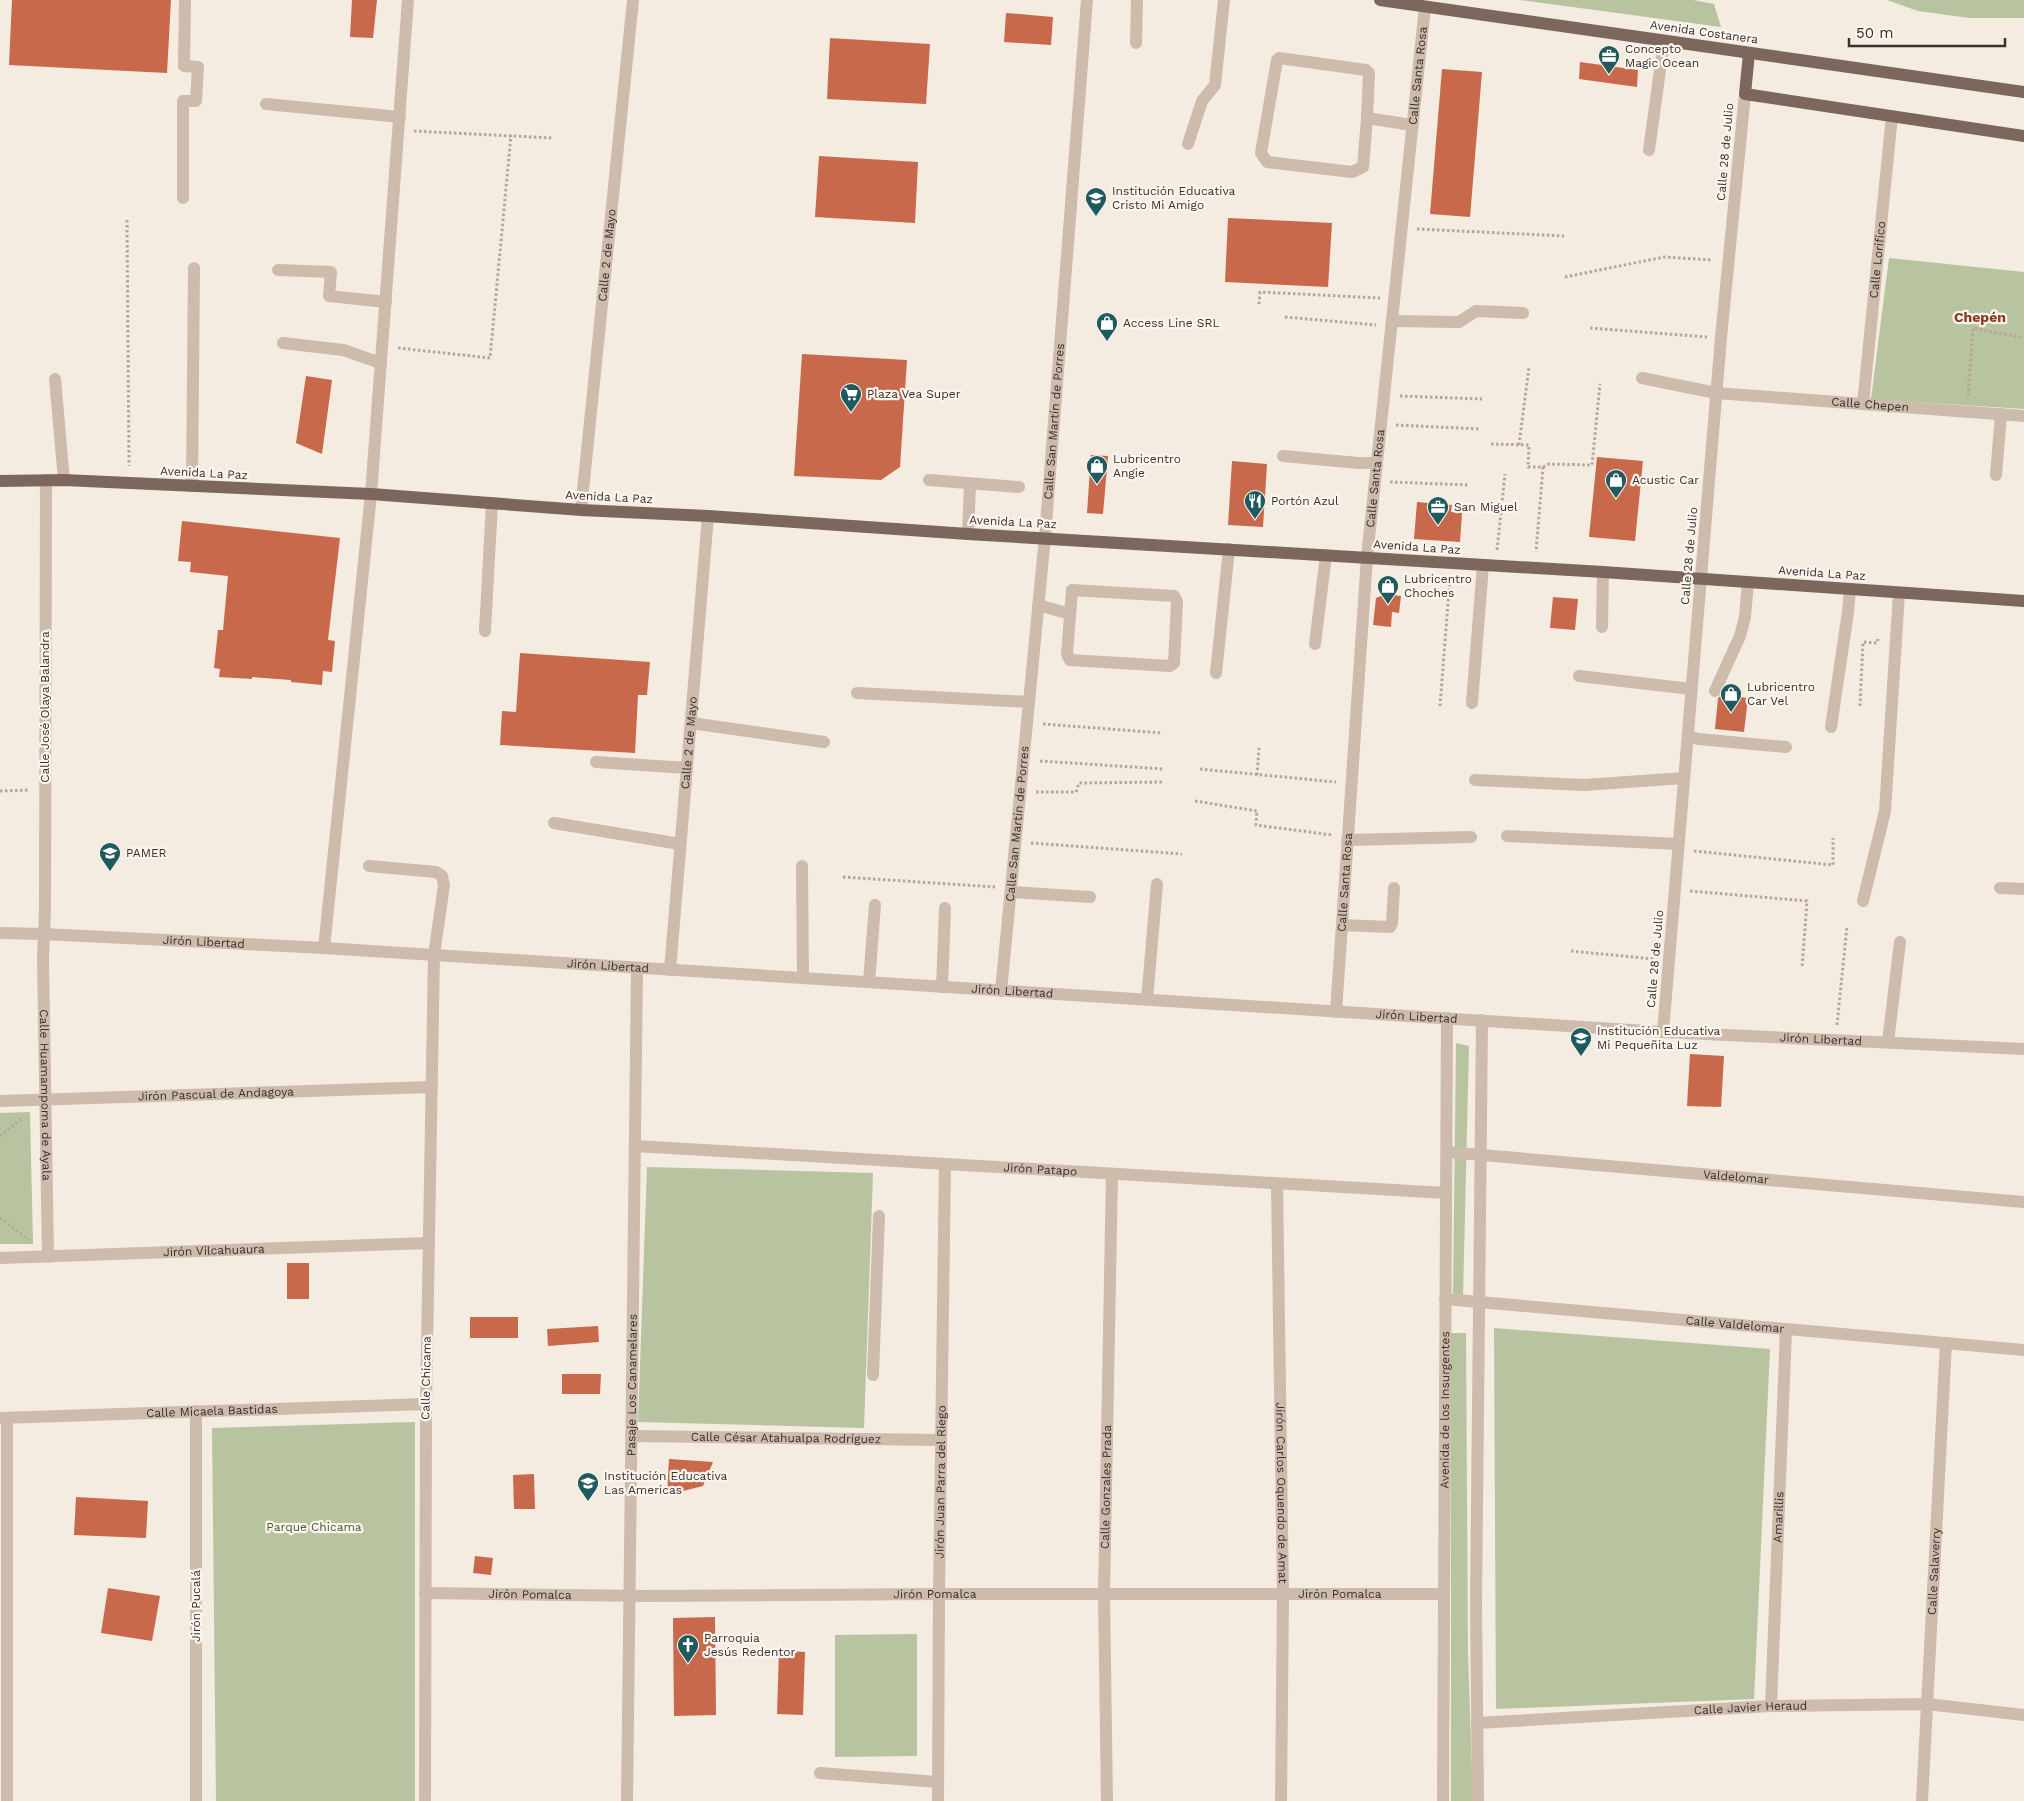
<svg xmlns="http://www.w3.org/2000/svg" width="2024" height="1801" viewBox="0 0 2024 1801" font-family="'Work Sans',sans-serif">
<rect width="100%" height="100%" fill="#f4ebe1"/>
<g fill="#b8c4a0">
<polygon points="1520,0 1693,0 1714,4 1721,27"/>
<polygon points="1887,0 2024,0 2024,18 1969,18 1918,11"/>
<polygon points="1889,258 2024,272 2024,409 1871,399"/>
<polygon points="1456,1043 1469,1046 1463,1296 1453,1293"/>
<polygon points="30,1112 33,1244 0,1244 0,1113"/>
<polygon points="647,1167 873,1173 864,1428 638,1422"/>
<polygon points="1494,1328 1770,1349 1754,1699 1496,1709"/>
<polygon points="1451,1333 1466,1333 1468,1653 1473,1801 1451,1801"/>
<polygon points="415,1422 415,1801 216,1801 212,1428"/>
<polygon points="917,1634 917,1756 835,1757 835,1635"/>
</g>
<g fill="#c8694b">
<polygon points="12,0 171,0 167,73 9,65"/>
<polygon points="352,0 377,0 373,38 350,37"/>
<polygon points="1006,13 1053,17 1051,45 1004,42"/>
<polygon points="830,38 930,44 926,104 827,99"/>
<polygon points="1580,62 1638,70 1637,87 1579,79"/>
<polygon points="1442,69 1482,72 1470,217 1430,214"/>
<polygon points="819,156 918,162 915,223 815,217"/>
<polygon points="1228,218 1332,223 1328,287 1225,282"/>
<polygon points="802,354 907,360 900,467 881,480 794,476"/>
<polygon points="306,376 332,380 322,454 296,443"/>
<polygon points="1091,455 1108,456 1103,514 1087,513"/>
<polygon points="1597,457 1643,461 1635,541 1589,537"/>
<polygon points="1232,461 1267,464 1263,527 1228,525"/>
<polygon points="1417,502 1452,505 1451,512 1462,513 1460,542 1414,539"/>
<polygon points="182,521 340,538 328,640 335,641 332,672 323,671 322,685 291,682 291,680 252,677 252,679 219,677 220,669 214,668 218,630 223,630 228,576 190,572 191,562 178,561"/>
<polygon points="1386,594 1401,596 1399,613 1392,612 1391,627 1373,625 1376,598"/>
<polygon points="1553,597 1578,599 1575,630 1550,628"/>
<polygon points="520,653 650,662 647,695 638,695 635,753 500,745 502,711 516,712"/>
<polygon points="1722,695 1748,698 1744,732 1715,729 1718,698"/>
<polygon points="1690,1054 1724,1056 1721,1107 1687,1106"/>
<rect x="287" y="1263" width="22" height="36"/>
<rect x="470" y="1317" width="48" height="21"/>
<polygon points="598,1326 599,1342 548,1346 547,1329"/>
<polygon points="562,1374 601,1374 600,1394 562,1394"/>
<polygon points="669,1459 713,1462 703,1486 667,1495"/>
<polygon points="534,1474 535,1509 514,1509 513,1475"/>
<polygon points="76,1497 148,1501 146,1538 74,1535"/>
<polygon points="475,1556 493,1558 491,1575 473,1573"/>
<polygon points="108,1588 160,1596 152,1641 101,1633"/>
<polygon points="715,1617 716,1715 674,1716 673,1618"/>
<polygon points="779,1650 805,1652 803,1715 777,1714"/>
</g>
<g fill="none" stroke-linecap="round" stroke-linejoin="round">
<g stroke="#b9a596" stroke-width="3" stroke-dasharray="2.5 2.5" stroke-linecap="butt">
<polyline points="414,131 553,138"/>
<polyline points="127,220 129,466"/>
<polyline points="1417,229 1564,236"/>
<polyline points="1565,277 1664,257 1712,260"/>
<polyline points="1259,304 1260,292 1380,298"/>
<polyline points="1285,317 1376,325"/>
<polyline points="1590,328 1707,337"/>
<polyline points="398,348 490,358 511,135"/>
<polyline points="1400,396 1482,399"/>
<polyline points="1968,396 1973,328 2024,338"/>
<polyline points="1396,425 1480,429"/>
<polyline points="1491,444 1529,445 1528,467 1543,467 1536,552"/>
<polyline points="1519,445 1529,367"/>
<polyline points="1543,467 1549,464 1592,465 1600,384"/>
<polyline points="1390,482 1470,485"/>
<polyline points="1497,550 1505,474"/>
<polyline points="1440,706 1450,577"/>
<polyline points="1860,706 1863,642 1877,643 1878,639"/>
<polyline points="1043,724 1162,733"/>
<polyline points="1040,761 1164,769"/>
<polyline points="1200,769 1336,782"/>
<polyline points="1257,775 1259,748"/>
<polyline points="0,791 29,790"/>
<polyline points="1036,792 1076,792 1079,783 1164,782"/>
<polyline points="1195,801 1257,811 1256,825 1332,835"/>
<polyline points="1031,843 1182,854"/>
<polyline points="1694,851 1833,865 1833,838"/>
<polyline points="843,877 995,887"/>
<polyline points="1690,891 1807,901 1802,968"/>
<polyline points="1571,951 1654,959"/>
<polyline points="1837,1025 1847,926"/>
<polyline points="0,1136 23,1118"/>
<polyline points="0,1218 29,1240"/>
</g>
<g stroke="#cdbbac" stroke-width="12">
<polyline points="1136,43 1137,0"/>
<polygon points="1279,58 1366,70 1369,73 1367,118 1363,167 1352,172 1267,162 1261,153 1277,60"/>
<polyline points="266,104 400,117"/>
<polyline points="1367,118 1412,125"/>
<polyline points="1188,144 1202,101 1215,85 1224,0"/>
<polyline points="1649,150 1664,41"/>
<polyline points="183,198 183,101 196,101 198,67 184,66 185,0"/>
<polyline points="278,270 331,272 329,296 386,302"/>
<polyline points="1392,321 1459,322 1476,311 1523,313"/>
<polyline points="283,343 343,350 381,363"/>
<path id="s1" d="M1642 378 1716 393 2024 416"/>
<polyline points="55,379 64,480"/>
<path id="s2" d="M1863 404 1892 116"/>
<polyline points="1283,456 1358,463 1377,463"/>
<polyline points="1996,475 2001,414"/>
<path id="s3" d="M46 480 45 910 43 959 48 1257"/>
<polyline points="929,480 1019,487"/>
<polyline points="192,486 194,268"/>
<path id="s4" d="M581 510 633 0"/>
<polyline points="968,534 970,484"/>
<polygon points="1072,590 1174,596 1177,602 1174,663 1170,666 1070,660 1067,654"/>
<polyline points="1038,605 1070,614"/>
<polyline points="1602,627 1603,572"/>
<polyline points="485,631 492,503"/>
<polyline points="1315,644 1326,555"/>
<polyline points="1216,673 1229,549"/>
<polyline points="1579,676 1691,689"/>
<polyline points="1715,691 1740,636 1745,617 1748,582"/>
<polyline points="857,693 1029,702"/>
<polyline points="1472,703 1483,565"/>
<polyline points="691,723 824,742"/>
<polyline points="1831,727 1848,612 1850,589"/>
<polyline points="1688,736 1698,739 1786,747"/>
<polyline points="596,762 687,768"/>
<polyline points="1475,780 1584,785 1684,778"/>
<polyline points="554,823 680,844"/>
<polyline points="1507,836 1678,844"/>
<polyline points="1347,840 1471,837"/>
<polyline points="369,866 436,872 442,876 444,885 434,955 426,1404 425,1801"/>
<polyline points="802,866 803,978"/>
<polyline points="2000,888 2024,889"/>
<polyline points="1011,892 1090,897"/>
<polyline points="1863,901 1885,811 1899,593"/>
<polyline points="1342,925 1390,927 1392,923 1394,888"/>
<path id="s5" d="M0 933 44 934 324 948 1663 1032 2024 1049"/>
<polyline points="324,948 371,494 408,0"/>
<path id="s6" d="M670 970 708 516"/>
<polyline points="869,982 875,905"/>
<polyline points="942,987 945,908"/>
<path id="s7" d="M1001 991 1045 537 1087 0"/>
<polyline points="1147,1000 1157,884"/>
<path id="s8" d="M1336 1012 1367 557 1425 7"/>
<polyline points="1663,1032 1721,338 1745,94"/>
<polyline points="1888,1042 1900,942"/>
<path id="s9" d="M0 1101 432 1087"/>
<path id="s10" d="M635 1146 1446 1193"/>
<path id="s11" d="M1447 1152 2024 1202"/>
<path id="s12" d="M1277 1184 1283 1594 1281 1801"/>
<path id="s13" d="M0 1258 428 1243"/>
<path id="s14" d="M1445 1299 2024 1350"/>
<polyline points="873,1375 879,1216"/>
<polyline points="196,1411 196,1801"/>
<path id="s15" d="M0 1418 426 1404"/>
<path id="s16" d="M631 1436 941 1440"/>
<path id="s17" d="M425 1593 646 1596 939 1594H1444"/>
<path id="s18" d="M1771 1706 1786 1329"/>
<path id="s19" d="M1477 1723 1771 1706 1927 1704 2024 1715"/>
<polyline points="820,1773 938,1782"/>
<polyline points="7,1801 7,1418"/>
<path id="s20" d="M627 1801 637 968"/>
<path id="s21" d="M938 1801 939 1594 945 1164"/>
<path id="s22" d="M1107 1801 1104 1594 1112 1174"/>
<path id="s23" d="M1443 1801 1447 1018"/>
<polyline points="1478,1801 1476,1603 1482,1020"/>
<path id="s24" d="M1922 1801 1946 1343"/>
</g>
<g stroke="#7d675c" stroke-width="12">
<polyline points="1380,0 2024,92"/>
<polyline points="1749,53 1745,94 2024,136"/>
<polyline points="0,481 64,480 371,494 581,510 708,516 968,534 1603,572 2024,601"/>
</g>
</g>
<defs>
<g id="office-pin" transform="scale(1.125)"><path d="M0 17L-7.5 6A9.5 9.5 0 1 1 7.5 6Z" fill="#1f5a5e" stroke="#fbf5ee"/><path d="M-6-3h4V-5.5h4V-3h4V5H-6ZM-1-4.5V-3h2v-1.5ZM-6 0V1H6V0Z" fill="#fff"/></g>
<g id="school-pin" transform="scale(1.125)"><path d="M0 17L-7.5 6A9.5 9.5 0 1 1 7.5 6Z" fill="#1f5a5e" stroke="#fbf5ee"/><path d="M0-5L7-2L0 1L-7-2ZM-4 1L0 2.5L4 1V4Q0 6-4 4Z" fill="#fff"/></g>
<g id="shop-pin" transform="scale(1.125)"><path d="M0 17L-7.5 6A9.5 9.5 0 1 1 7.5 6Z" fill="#1f5a5e" stroke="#fbf5ee"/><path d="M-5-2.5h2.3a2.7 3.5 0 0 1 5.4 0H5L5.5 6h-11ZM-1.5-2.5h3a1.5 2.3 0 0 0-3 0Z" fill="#fff"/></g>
<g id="supermarket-pin" transform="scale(1.125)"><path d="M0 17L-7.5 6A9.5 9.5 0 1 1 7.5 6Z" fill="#1f5a5e" stroke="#fbf5ee"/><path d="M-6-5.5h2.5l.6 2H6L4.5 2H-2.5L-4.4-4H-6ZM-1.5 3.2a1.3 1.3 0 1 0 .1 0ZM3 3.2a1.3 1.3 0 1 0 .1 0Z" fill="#fff"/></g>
<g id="restaurant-pin" transform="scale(1.125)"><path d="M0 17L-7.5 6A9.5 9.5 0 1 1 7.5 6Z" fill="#1f5a5e" stroke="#fbf5ee"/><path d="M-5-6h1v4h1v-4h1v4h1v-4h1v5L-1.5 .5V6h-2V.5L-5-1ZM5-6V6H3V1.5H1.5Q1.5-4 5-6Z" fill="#fff"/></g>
<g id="church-pin" transform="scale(1.125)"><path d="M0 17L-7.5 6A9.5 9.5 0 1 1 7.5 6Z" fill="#1f5a5e" stroke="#fbf5ee"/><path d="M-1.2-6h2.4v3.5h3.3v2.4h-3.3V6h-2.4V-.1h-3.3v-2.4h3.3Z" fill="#fff"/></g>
</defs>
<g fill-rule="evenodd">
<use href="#office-pin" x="1609" y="56"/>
<use href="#school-pin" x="1096" y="198"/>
<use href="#shop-pin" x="1107" y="323"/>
<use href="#supermarket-pin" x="851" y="394"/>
<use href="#shop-pin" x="1097" y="466"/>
<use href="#shop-pin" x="1616" y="480"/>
<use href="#restaurant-pin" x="1255" y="501"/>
<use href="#office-pin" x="1438" y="507"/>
<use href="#shop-pin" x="1388" y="586"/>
<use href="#shop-pin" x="1731" y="694"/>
<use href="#school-pin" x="110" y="853"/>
<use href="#school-pin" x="1581" y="1038"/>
<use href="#school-pin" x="588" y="1483"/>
<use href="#church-pin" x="688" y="1645"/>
</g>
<g text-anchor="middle" stroke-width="4.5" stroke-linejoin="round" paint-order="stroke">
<g font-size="12" fill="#3b302b" stroke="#fbf5ee">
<text transform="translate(1704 32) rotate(8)" y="4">Avenida Costanera</text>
<text dy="4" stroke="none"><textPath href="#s8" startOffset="940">Calle Santa Rosa</textPath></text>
<text transform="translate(1725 152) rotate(-85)" y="4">Calle 28 de Julio</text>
<text dy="4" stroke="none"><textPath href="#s4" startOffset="256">Calle 2 de Mayo</textPath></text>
<text dy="4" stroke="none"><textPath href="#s2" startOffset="145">Calle Lorifico</textPath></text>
<text dy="4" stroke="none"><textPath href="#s1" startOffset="230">Calle Chepen</textPath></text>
<text dy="4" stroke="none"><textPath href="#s7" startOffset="572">Calle San Martín de Porres</textPath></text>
<text transform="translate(204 473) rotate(3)" y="4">Avenida La Paz</text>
<text dy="4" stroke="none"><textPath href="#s8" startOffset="535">Calle Santa Rosa</textPath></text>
<text transform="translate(609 497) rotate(3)" y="4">Avenida La Paz</text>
<text transform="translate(1013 522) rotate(3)" y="4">Avenida La Paz</text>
<text transform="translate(1417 547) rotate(4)" y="4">Avenida La Paz</text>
<text transform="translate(1689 556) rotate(-85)" y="4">Calle 28 de Julio</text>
<text transform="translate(1822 573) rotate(4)" y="4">Avenida La Paz</text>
<text transform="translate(45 707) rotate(-90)" y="4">Calle José Olaya Balandra</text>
<text dy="4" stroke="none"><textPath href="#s6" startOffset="228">Calle 2 de Mayo</textPath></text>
<text dy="4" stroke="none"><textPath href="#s7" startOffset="168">Calle San Martín de Porres</textPath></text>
<text dy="4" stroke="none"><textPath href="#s8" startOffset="130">Calle Santa Rosa</textPath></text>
<text dy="4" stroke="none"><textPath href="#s5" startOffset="204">Jirón Libertad</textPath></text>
<text transform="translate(1655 959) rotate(-85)" y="4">Calle 28 de Julio</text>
<text dy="4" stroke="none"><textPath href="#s5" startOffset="609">Jirón Libertad</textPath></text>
<text dy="4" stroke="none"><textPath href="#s5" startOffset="1014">Jirón Libertad</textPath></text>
<text dy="4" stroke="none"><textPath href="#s5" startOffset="1419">Jirón Libertad</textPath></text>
<text dy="4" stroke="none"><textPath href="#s5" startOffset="1824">Jirón Libertad</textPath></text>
<text dy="4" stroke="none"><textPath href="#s9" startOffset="216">Jirón Pascual de Andagoya</textPath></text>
<text dy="4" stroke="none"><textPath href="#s3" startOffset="615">Calle Huamampoma de Ayala</textPath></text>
<text dy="4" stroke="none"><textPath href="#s10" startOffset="406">Jirón Patapo</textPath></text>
<text dy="4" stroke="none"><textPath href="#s11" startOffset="290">Valdelomar</textPath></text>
<text dy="4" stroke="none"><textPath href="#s13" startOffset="214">Jirón Vilcahuaura</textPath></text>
<text dy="4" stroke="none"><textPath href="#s14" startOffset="291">Calle Valdelomar</textPath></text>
<text transform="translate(426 1378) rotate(-89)" y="4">Calle Chicama</text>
<text dy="4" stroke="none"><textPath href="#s20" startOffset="416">Pasaje Los Canamelares</textPath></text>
<text dy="4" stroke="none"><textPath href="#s23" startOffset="391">Avenida de los Insurgentes</textPath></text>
<text dy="4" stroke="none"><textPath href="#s15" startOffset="212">Calle Micaela Bastidas</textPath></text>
<text dy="4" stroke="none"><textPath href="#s16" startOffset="155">Calle César Atahualpa Rodríguez</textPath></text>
<text dy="4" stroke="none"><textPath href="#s21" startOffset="319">Jirón Juan Parra del Riego</textPath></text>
<text dy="4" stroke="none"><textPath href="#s22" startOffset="314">Calle Gonzales Prada</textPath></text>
<text dy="4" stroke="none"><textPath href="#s12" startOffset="309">Jirón Carlos Oquendo de Amat</textPath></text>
<text dy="4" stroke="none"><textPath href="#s18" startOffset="189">Amarillis</textPath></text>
<text dy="4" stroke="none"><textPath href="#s24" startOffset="230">Calle Salaverry</textPath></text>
<text dy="4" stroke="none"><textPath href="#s17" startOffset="510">Jirón Pomalca</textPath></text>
<text dy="4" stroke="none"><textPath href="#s17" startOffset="915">Jirón Pomalca</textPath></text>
<text dy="4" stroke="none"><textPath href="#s17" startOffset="105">Jirón Pomalca</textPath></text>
<text transform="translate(196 1606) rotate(-90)" y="4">Jirón Pucalá</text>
<text dy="4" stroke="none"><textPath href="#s19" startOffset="274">Calle Javier Heraud</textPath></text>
</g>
<g font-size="12" fill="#3b302b" stroke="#fbf5ee" text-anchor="start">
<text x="1625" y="53">Concepto<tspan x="1625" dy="14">Magic Ocean</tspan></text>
<text x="1112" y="195">Institución Educativa<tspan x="1112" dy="14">Cristo Mi Amigo</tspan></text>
<text x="1123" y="327">Access Line SRL</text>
<text x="867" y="398">Plaza Vea Super</text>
<text x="1113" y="463">Lubricentro<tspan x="1113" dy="14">Angie</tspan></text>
<text x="1632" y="484">Acustic Car</text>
<text x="1271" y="505">Portón Azul</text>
<text x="1454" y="511">San Miguel</text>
<text x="1404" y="583">Lubricentro<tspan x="1404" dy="14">Choches</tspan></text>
<text x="1747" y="691">Lubricentro<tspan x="1747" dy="14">Car Vel</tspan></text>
<text x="126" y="857">PAMER</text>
<text x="1597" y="1035">Institución Educativa<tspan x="1597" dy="14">Mi Pequeñita Luz</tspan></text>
<text x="604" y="1480">Institución Educativa<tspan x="604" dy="14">Las Americas</tspan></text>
<text x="704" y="1642">Parroquia<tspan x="704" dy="14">Jesús Redentor</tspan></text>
</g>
<g font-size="12" fill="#4a5a2e" stroke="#fbf5ee">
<text x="314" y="1531">Parque Chicama</text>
</g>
<g font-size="14" font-weight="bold" fill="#8c3b22" stroke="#fbf5ee">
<text x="1980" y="322">Chepén</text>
</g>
</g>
<path d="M1849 38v8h156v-8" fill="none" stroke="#3b302b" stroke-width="2.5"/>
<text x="1856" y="38" font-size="15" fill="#3b302b" stroke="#fbf5ee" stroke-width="4" paint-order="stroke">50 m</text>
</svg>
